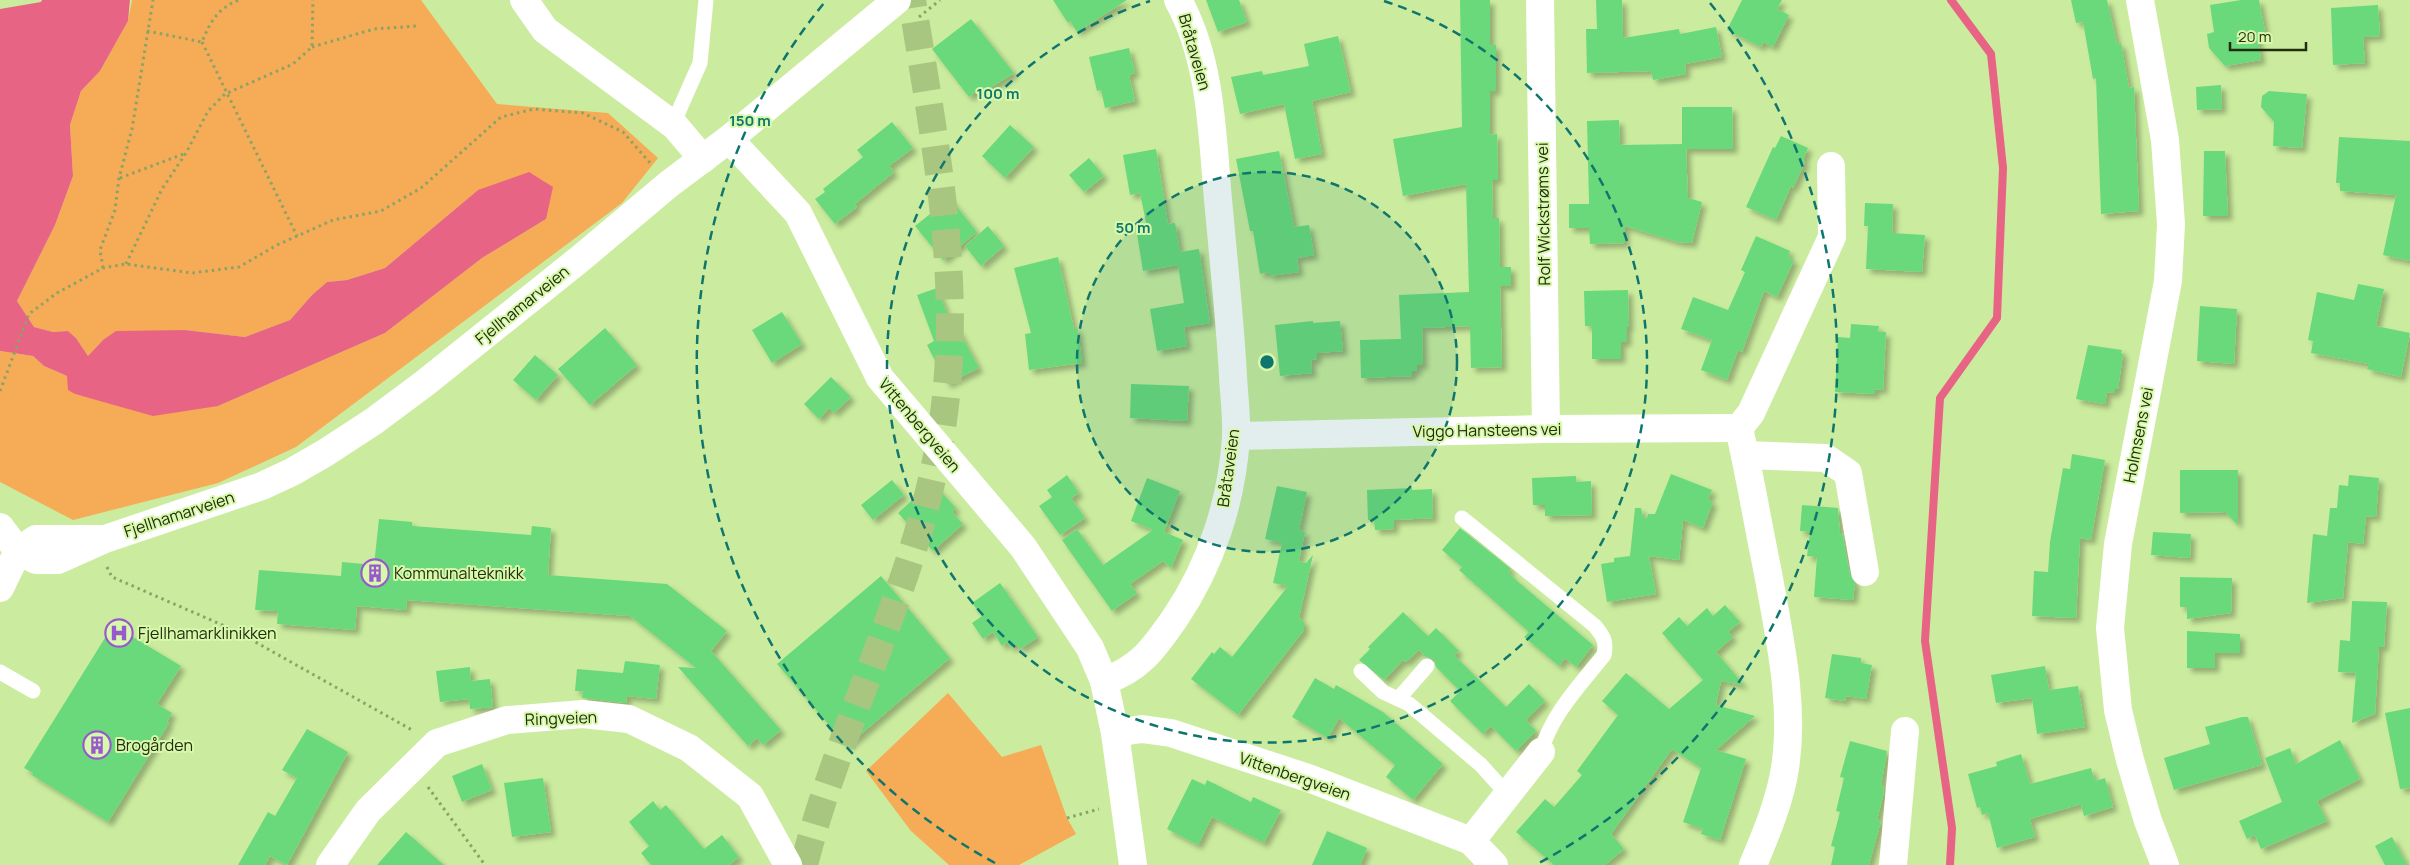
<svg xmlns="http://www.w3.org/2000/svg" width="2410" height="865" viewBox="0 0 2410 865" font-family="Manrope,sans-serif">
<defs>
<filter id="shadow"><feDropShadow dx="4.5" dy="4.5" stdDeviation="2.5" flood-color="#0004"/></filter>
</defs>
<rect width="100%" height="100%" fill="#cbec9e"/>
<g fill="#f6ab56">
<polygon points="132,0 421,0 497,104 608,113 658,158 622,203 296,447 218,483 73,520 0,482 0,351 33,356 44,366 67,376 75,394 100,400 218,406 385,333 482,258 546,219 478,190 385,268 347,280 327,282 312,295 290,320 245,337 185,330 103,340 88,356 76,338 68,331 53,332 34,327 17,301 55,225 73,176 70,125 81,91 100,71 128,21"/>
<polygon points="948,693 1002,757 1041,745 1067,818 1076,834 1019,865 949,865 911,831 866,771"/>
</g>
<polygon fill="#e86485" points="42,0 130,0 128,21 100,71 81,91 70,125 73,176 55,225 17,301 34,327 53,332 68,331 76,338 88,356 103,340 116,331 185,330 245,337 290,320 312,295 327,282 347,280 385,268 478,190 529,172 553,187 546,219 482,258 385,333 218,406 153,416 75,394 68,390 67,376 44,366 33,356 0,351 0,9 41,2"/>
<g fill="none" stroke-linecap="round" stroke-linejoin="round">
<polyline stroke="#e86485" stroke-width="8" points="1950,865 1952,828 1925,641 1940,398 1997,318 2003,168 1991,54 1951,0"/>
</g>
<g fill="#6bd97b" filter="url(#shadow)">
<polygon points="1053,0 1127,0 1077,32 1070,21 1068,23"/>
<polygon points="1206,0 1239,0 1247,22 1218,32"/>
<polygon points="1460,0 1490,0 1490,45 1496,45 1496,91 1490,91 1490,135 1497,134 1498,180 1492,180 1493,218 1499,218 1500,267 1511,267 1511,286 1500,286 1502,367 1471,368 1470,326 1422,328 1423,365 1417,365 1417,371 1412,371 1412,376 1361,378 1360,340 1401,339 1399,295 1469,292 1466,184 1403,196 1393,139 1462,127"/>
<polygon points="1596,0 1622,0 1623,38 1679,29 1680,34 1716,27 1722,57 1685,64 1686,74 1653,80 1651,71 1587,73 1586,29 1597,29"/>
<polygon points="1742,0 1782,0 1777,9 1789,15 1773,47 1763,42 1761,47 1727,30"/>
<polygon points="2071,0 2107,0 2117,44 2121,43 2129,88 2134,87 2139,211 2101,214 2096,78 2093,79 2083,22 2076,23"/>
<polygon points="2241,0 2259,0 2265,32 2257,33 2261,60 2225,66 2209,48 2207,34 2214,32 2210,5"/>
<polygon points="2378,5 2380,36 2363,37 2365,63 2333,65 2331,8"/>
<polygon points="971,19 1014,73 985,91 982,87 969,97 932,49"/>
<polygon points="1338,36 1351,92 1312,101 1322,154 1295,159 1284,104 1240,114 1231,77 1262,71 1263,75 1309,66 1304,44"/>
<polygon points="1129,48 1135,73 1129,75 1135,101 1105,108 1101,90 1097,91 1089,57"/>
<polygon points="2221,85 2222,109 2197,110 2196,87"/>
<polygon points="2269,91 2307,94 2302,148 2273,146 2274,122 2261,107 2262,96"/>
<polygon points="1682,107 1732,107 1733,149 1686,149 1688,198 1702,202 1692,243 1678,242 1625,226 1625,243 1590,244 1589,228 1569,228 1569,204 1589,204 1589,201 1587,121 1619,120 1620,145 1682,144"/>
<polygon points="892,122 913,148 889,166 894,172 855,204 857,207 835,224 815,199 825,192 823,189 863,157 857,150"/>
<polygon points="1010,125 1034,147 1005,178 982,156"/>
<polygon points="1781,136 1808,148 1803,160 1805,162 1793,188 1791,186 1776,220 1746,207 1773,147 1775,148"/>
<polygon points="2339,137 2410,141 2410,261 2383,255 2396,195 2340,191 2340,183 2336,183"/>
<polygon points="1156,149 1168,224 1175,223 1180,252 1199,249 1210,323 1184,327 1187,346 1157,351 1150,309 1184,303 1178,265 1143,271 1137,234 1148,232 1140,193 1130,195 1123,155"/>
<polygon points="1279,151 1294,227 1309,225 1314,255 1297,258 1299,272 1269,276 1269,272 1260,274 1253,231 1250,231 1236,159"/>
<polygon points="2204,151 2225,151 2228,216 2203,216"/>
<polygon points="1089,158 1104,176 1084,192 1069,175"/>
<polygon points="950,198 977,232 943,260 915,226"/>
<polygon points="1865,203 1893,204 1892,233 1925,235 1922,272 1866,269 1868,226 1864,226"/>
<polygon points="988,226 1004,246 981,266 965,246"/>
<polygon points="1756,236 1790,251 1788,257 1794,260 1777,297 1764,291 1742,352 1738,350 1727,380 1701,370 1712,340 1681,329 1693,297 1728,310 1745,272 1741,270"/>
<polygon points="1058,257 1074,329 1078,329 1082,363 1029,370 1025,334 1031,333 1014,268"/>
<polygon points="2358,284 2384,289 2376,326 2410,333 2401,377 2367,369 2369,364 2311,353 2313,341 2308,340 2317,292 2354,300"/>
<polygon points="937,288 954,331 958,329 979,368 947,384 927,345 934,341 917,295"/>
<polygon points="1628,290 1629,327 1627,327 1627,342 1621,342 1621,359 1592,359 1592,326 1585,326 1584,291"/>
<polygon points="2200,306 2237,309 2234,364 2197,361"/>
<polygon points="782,312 802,344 772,363 752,330"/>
<polygon points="1313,321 1313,323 1340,321 1343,351 1317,353 1317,359 1311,360 1312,373 1280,376 1275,325"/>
<polygon points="1851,324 1879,326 1878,332 1886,332 1883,390 1875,389 1875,394 1835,392 1838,337 1850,338"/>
<polygon points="605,328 637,365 590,405 558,369"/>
<polygon points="2088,345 2122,350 2121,353 2123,354 2118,389 2115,389 2115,393 2107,392 2105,404 2076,399"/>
<polygon points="535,355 558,375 536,400 513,380"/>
<polygon points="831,377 851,397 834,413 829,408 819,419 804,404"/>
<polygon points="1131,384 1189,386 1187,421 1130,418"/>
<polygon points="2072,454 2105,460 2091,540 2080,538 2076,618 2032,616 2034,571 2048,572 2050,542 2063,468 2070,469"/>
<polygon points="2180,470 2238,470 2238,525 2225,512 2180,513"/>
<polygon points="1671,474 1712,490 1708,500 1713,502 1703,528 1683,520 1679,560 1649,556 1656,594 1607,602 1601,564 1614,562 1614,558 1630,556 1635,508 1641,508 1643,517 1647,518 1648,514 1655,514"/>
<polygon points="1067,475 1079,493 1071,498 1085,518 1060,535 1039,506 1052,497 1047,490"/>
<polygon points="2349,475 2379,478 2376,517 2366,516 2363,544 2348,542 2343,598 2307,603 2313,534 2327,536 2330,508 2337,508 2339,485 2348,486"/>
<polygon points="1576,476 1576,482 1591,481 1592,515 1545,516 1545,505 1533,505 1532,478"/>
<polygon points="1147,478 1180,491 1164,532 1183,540 1171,568 1163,561 1130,584 1137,593 1112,611 1062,540 1077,529 1103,565 1153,530 1131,521"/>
<polygon points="892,480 904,495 873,520 861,505"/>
<polygon points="932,482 956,508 952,512 963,524 933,551 898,513"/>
<polygon points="1277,486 1307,492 1299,530 1305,532 1299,561 1306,563 1313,555 1299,618 1304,622 1304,630 1238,715 1191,679 1212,652 1214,654 1220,647 1232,657 1288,586 1273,583 1282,543 1265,539"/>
<polygon points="1412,488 1412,490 1432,489 1433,518 1394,520 1394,529 1375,530 1374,520 1368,520 1367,490"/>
<polygon points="1802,505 1838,508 1840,533 1842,533 1850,575 1855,583 1853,600 1814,597 1817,557 1807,556 1810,532 1800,531"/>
<polygon points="379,519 412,522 412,526 531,535 532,526 551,528 548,575 667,584 727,631 711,651 781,730 763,745 757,738 748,746 678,667 696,668 630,616 407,600 406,610 357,606 355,630 277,624 278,611 255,610 259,570 341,576 342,562 374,565"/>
<polygon points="1460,528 1511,569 1508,572 1516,580 1593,645 1576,667 1565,658 1559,666 1524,637 1529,632 1459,570 1462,567 1442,550"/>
<polygon points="2153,532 2191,534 2190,558 2151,555"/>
<polygon points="881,576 950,658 847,746 777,664"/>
<polygon points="2180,577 2232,578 2231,613 2187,619 2187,607 2180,607"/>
<polygon points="1000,583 1038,637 1020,649 1017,644 1011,648 1007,642 1002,646 993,632 983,639 972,623 982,616 972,603"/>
<polygon points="2352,601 2387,602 2384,647 2379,647 2375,714 2352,723 2356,673 2338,672 2340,640 2350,641"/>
<polygon points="1725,605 1740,622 1728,632 1733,637 1716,652 1744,685 1721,681 1716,705 1755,716 1716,750 1746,759 1720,840 1701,834 1703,829 1683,822 1701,768 1672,749 1611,834 1624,849 1605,865 1554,865 1516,832 1545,799 1554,807 1582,775 1577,771 1618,715 1602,701 1626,673 1669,709 1703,680 1662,633 1679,617 1687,626 1707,608 1713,616"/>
<polygon points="1403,612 1428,636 1436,628 1459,651 1454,655 1506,707 1529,684 1545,701 1526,720 1536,731 1516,751 1491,726 1483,734 1450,701 1460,691 1436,667 1434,659 1426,657 1419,650 1406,662 1403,660 1384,680 1359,660 1370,649 1368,647"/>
<polygon points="113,625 181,666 157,704 172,713 167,722 169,723 108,822 32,775 33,773 24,768"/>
<polygon points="2187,631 2240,634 2240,653 2215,653 2215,668 2187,668"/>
<polygon points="1832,654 1861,658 1861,663 1872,665 1866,699 1846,696 1845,701 1825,698"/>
<polygon points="625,661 660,665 656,699 627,696 626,703 582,698 583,691 575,691 577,669 623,673"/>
<polygon points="2045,666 2049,690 2078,686 2085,727 2037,734 2032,698 1996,703 1991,675"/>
<polygon points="470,667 471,681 490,679 493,707 470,709 469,699 440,702 436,671"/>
<polygon points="1315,678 1334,689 1336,685 1383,712 1443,764 1413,800 1386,777 1395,765 1339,718 1328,738 1292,717"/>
<polygon points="2410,708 2410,788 2400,789 2385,713"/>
<polygon points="2242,717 2248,717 2262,765 2174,790 2164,758 2210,744 2205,727"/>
<polygon points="307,729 348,752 287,865 270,856 265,865 238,865 268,812 275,816 297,778 282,770"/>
<polygon points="2340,740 2360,779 2317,801 2327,821 2261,849 2255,835 2247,839 2239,821 2282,802 2265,758 2290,748 2296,764"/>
<polygon points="1850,741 1887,751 1881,786 1884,787 1883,796 1877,820 1881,821 1869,865 1831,865 1835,847 1831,846 1840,812 1836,811 1844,778 1840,777"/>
<polygon points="2021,754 2030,784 2091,768 2095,781 2105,778 2113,807 2084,816 2081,804 2030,819 2035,837 1997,848 1988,813 1982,815 1980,807 1977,808 1968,774 1997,766 1996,762"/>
<polygon points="482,764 492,790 462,802 452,776"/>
<polygon points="543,778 551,832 512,837 504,783"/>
<polygon points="1192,779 1205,785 1207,780 1251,802 1253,797 1281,810 1264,843 1212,817 1198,845 1167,829"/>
<polygon points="653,801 660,810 666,805 704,849 722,835 739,857 729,865 651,865 641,853 649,846 629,822"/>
<polygon points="1327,831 1367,848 1360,865 1312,865"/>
<polygon points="406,832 444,865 377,865"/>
<polygon points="2392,837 2407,865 2385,865 2375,846"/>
</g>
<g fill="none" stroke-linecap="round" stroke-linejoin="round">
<path stroke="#a9c681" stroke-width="28" stroke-dasharray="28 14" stroke-linecap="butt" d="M804 865C838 730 905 606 934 470 970 309 937 159 912 0"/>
<g stroke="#8aa367" stroke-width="3" stroke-dasharray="2.5 4" stroke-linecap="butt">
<polyline points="919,17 940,0"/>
<path d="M147 31 202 42C210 22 218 8 239 0"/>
<polyline points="202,42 297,236"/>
<polyline points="312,47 374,29 417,26"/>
<polyline points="120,178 186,153"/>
<polyline points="126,264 162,189 186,153 208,111 225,94 293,64 312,47 313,0"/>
<polyline points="103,268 100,250 115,210 119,178 132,129 153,0"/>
<polyline points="0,391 29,314 57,293 103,268 126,264 192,273 239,267 277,245 333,220 381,211 421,188 501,117 534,109 583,113 623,132 651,164"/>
<polyline points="107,567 112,577 234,630 412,730"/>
<polyline points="428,787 485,865"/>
<polyline points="1067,818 1099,809"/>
</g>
<g stroke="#fff" stroke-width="15">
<polyline points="673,124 700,63 706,0"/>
<path d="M1462 518 1595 626C1603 636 1607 641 1604 655 1580 685 1551 715 1541 752"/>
<polyline points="1361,671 1383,692 1409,704 1481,765 1507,794"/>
<polyline points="0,672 33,691"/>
<polyline points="1399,698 1427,666"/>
</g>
<g stroke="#fff" stroke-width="28">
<polyline points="524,0 545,30 675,126 703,159"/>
<polyline points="1540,0 1546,429"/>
<polyline points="2140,0 2165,140 2171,224 2168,281 2118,544 2110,628 2118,710 2130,760 2148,821 2165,865"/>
<polyline points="729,139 798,213 880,378 1023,547 1090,648 1104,681 1115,733 1133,865"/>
<path d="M1739 428C1750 476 1758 525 1768 573 1779 636 1795 704 1785 768 1780 801 1766 834 1753 865"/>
<polyline points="1739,428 1751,413 1832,237 1831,166"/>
<polyline points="1236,436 1546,429 1739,428"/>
<polyline points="1745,455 1826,458 1848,473 1865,572"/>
<path d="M1104 681C1140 669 1154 648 1175 618 1211 565 1232 501 1236 437 1237 417 1234 396 1233 376 1230 321 1224 265 1219 210 1212 140 1213 63 1178 0"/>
<polyline points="1115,733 1142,729 1171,733 1311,779 1471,841 1494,865"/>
<polyline points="1471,841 1541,752"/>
<polyline points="330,865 368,811 437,743 507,720 583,714 629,719 689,748 750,796 788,865"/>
<polyline points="1893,865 1905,731"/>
</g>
<g stroke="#fff" stroke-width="28">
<polyline points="0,527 18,551 36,560 58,560 105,539 262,486 292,472 325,453 374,421 425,383 581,258 669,184 729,139 897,0"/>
<polyline points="0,588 18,551 36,539 99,539"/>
</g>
</g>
<circle cx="1267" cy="362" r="190" fill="#0f766e" fill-opacity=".12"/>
<g fill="none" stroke="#0f766e" stroke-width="2.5" stroke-dasharray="9 6">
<circle cx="1267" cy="362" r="190"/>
<path d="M1384 1A380 380 0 1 1 1150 1"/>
<path d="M995 863A570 570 0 0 1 824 3M1710 3A570 570 0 0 1 1539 863"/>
</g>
<defs>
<g id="building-ring" transform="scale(1.4375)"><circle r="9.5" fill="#d8f9ab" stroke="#9959ce" stroke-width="1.5"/><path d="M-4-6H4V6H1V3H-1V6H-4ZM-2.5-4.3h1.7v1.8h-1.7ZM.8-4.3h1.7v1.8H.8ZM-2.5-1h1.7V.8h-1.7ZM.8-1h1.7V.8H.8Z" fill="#9959ce"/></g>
<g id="hospital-ring" transform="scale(1.4375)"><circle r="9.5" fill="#d8f9ab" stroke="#9959ce" stroke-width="1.5"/><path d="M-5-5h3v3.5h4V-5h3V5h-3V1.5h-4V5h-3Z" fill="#9959ce"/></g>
</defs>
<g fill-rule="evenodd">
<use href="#building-ring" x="375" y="573"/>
<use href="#hospital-ring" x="119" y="633"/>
<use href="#building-ring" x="97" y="745"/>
</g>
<g text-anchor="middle" stroke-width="4" stroke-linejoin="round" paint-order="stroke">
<g font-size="16" fill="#212d0e" stroke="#d8f9ab">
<text transform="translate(1195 52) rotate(74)" y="6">Bråtaveien</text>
<text transform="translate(1543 214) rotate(-91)" y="6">Rolf Wickstrøms vei</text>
<text transform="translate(522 305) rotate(-39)" y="6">Fjellhamarveien</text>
<text transform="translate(920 425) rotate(50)" y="6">Vittenbergveien</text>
<text transform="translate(1487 430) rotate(-1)" y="6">Viggo Hansteens vei</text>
<text transform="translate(2138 435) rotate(-79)" y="6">Holmsens vei</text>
<text transform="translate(1228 468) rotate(-82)" y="6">Bråtaveien</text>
<text transform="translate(179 514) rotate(-18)" y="6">Fjellhamarveien</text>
<text transform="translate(561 718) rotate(-2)" y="6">Ringveien</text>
<text transform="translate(1295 776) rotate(19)" y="6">Vittenbergveien</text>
</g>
<g font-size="16" fill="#212d0e" stroke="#d8f9ab" text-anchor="start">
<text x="394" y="579">Kommunalteknikk</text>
<text x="138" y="639">Fjellhamarklinikken</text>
<text x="116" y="751">Brogården</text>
</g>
</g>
<circle cx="1267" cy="362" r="8" fill="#0f766e" stroke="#d8f9ab" stroke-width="2.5"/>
<g font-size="15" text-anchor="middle" font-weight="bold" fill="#0f766e" stroke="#d8f9ab" stroke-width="4" stroke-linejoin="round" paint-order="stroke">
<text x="998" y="99">100 m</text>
<text x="750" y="126">150 m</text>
<text x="1133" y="233">50 m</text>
</g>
<path d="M2230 42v8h76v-8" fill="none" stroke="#212d0e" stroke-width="2.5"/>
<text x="2238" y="42" font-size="15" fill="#212d0e" stroke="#d8f9ab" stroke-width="4" paint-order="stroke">20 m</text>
</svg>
